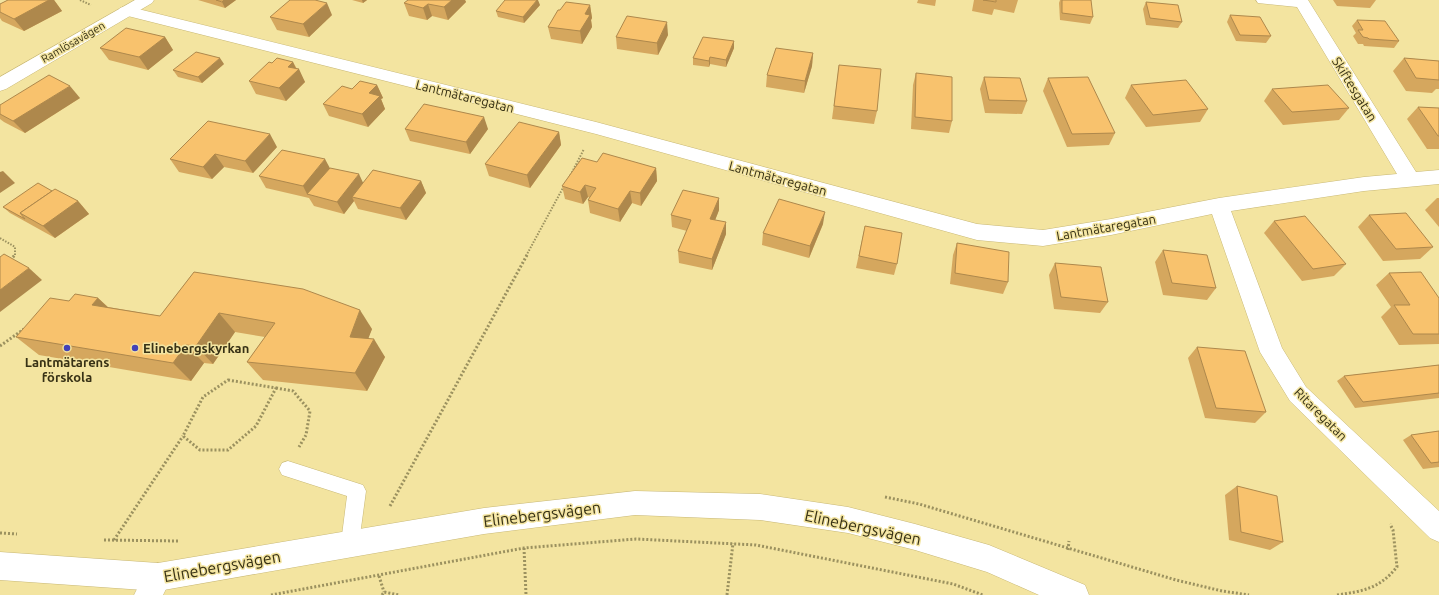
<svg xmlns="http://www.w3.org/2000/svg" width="1439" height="595" viewBox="0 0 1439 595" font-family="Ubuntu,sans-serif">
<rect width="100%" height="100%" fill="#f3e4a0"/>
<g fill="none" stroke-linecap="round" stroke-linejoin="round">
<g stroke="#c8b876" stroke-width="1">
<polygon id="service" points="288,461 363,485 366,491 359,543 357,549 350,552 343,549 341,543 347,496 282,475 279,469 282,463"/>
</g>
<g stroke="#c8b876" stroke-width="1">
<g id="minor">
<polygon points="1256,0 1308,0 1416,172 1439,170 1439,184 1364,191 1231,211 1282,348 1306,387 1439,511 1439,542 1430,538 1290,401 1260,352 1212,214 1111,235 1043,246 977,240 596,134 120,14 118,11 120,8 126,6 596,122 977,224 1043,230 1111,219 1219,198 1364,177 1397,174 1297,7 1258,3"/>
<polygon points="158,563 168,567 172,577 163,595 134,595 148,567"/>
</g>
</g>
<g stroke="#c8b876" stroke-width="1">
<g id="tertiary">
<polygon points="135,0 154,0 152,3 6,89 0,91 0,77"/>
<polygon points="635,491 760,494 848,507 915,524 989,545 1085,585 1089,595 1039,595 987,572 915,550 848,533 760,520 635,515 484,534 158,591 0,580 0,552 158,563 484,508"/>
</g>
</g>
<g stroke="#9b915f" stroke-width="2" stroke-dasharray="1.5 1.5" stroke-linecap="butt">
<polyline points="80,0 91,5"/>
<polyline points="569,178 584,149"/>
<polyline points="0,238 15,247 15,256"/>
<polyline points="526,256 564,186"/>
</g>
<g stroke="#9b915f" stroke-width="3" stroke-dasharray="2 2" stroke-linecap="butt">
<polyline points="10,260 15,255"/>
<polyline points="0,346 24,329"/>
<polygon points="228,380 276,388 256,426 228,450 200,450 183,436 203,397"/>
<polyline points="276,388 293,391 310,411 306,435 299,447"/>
<polyline points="885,497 919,504 1176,580 1222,591 1249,595"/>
<polyline points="390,506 527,255"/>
<polyline points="0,533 17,534"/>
<polyline points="104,540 179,541"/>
<polyline points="114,540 183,436"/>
<polyline points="524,548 526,595"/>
<polyline points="1068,550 1069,541"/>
<polyline points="379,576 384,592"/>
<polyline points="271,595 524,548 636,539 756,545 953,584 983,595"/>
<polyline points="382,595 384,592 399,595"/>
<polyline points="727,595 733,543"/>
<path d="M1337 595C1363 591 1379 589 1397 567L1393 530 1390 524"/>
</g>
<use href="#service" fill="#fff" fill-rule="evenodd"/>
<use href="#minor" fill="#fff" fill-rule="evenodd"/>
<use href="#tertiary" fill="#fff" fill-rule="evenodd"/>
</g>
<g fill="#d5a75e">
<polygon points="8,0 54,0 62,11 24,31 2,21 0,18 0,4"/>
<polygon points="198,0 236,0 225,8"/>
<polygon points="352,0 367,0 363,3"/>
<polygon points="408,0 465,0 466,2 448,20 432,16 427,20 409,16 404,3"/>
<polygon points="918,0 936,0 935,6 917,3"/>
<polygon points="974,0 1018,0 1014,13 994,9 992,15 972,11"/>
<polygon points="1060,0 1088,0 1093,17 1090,24 1060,20 1059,3"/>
<polygon points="1333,0 1376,0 1370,8 1337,6"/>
<polygon points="1146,2 1182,22 1178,28 1146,25 1143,9"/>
<polygon points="540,5 524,23 498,17 496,11"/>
<polygon points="590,5 592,18 591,20 592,27 582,44 551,39 548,27 560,10"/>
<polygon points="332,15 309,37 277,30 270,17"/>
<polygon points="1230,15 1271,36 1266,43 1236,41 1227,22"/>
<polygon points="1357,20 1399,41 1394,48 1364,46 1363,44 1358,44 1353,36 1356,33 1352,26"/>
<polygon points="668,35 658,55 617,49 616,37"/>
<polygon points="165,37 173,50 148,70 109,60 100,48"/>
<polygon points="734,41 734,48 726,67 710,64 709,67 693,65 693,58"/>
<polygon points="813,53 812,66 804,93 766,87 767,75"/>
<polygon points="1404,58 1439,61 1439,89 1436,89 1432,93 1406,91 1393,71"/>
<polygon points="293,62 297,69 305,82 286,101 256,94 249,81 272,63"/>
<polygon points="224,64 202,83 178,77 173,70"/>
<polygon points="839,65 877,111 874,124 832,119"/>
<polygon points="916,73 952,121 949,133 911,129 913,85"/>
<polygon points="984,77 1027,101 1022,114 985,113 980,89"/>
<polygon points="1048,78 1115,133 1109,145 1067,147 1043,91"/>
<polygon points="377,85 383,98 381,99 385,109 368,127 329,116 323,104 352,89"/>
<polygon points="1131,85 1208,109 1200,122 1146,127 1125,98"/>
<polygon points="1272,89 1349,108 1339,120 1283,125 1264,101"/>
<polygon points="80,98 25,133 4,122 0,119 0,105"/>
<polygon points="1418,107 1439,108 1439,149 1427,149 1407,119"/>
<polygon points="405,129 488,129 470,154 410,141"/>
<polygon points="559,132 561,145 530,188 489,176 485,164"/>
<polygon points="277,147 253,173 224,167 212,179 179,172 170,159"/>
<polygon points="597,162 656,168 657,181 641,206 632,203 620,222 590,213 588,200 590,198 588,197 583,204 565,199 562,186"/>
<polygon points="330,168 363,183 421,181 426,193 406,220 358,209 354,201 344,214 314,206 309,198 266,188 259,176"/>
<polygon points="52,191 78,201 89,214 55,238 10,213 3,207"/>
<polygon points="719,198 719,210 715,220 726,234 712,270 679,263 678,251 687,231 672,227 671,215"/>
<polygon points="1437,198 1439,198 1439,227 1425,210"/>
<polygon points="1369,215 1433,247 1420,259 1383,261 1358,227"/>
<polygon points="1274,221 1346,264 1334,276 1302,281 1264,233"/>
<polygon points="823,224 809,258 762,245 763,233"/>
<polygon points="865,226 897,264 894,275 856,268"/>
<polygon points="957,243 1008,282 1003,294 950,284 953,255"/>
<polygon points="1163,250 1216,288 1207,300 1163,295 1155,262"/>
<polygon points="1055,263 1108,302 1100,313 1054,309 1049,275"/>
<polygon points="194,272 372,329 368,338 385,357 367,391 263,380 247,362 265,337 235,332 213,364 204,363 191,381 39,355 16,337 69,301 98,298 108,307 160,316"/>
<polygon points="1389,273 1439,298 1439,344 1399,345 1381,317 1391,307 1376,285"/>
<polygon points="1197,347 1266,412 1255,423 1205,418 1188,358"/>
<polygon points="1439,365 1439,398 1355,408 1337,381 1344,376"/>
<polygon points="1439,431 1439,467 1423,469 1403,440 1411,435"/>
<polygon points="1237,486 1283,542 1270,550 1229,540 1225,495"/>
</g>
<g fill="#ae884c">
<polygon points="49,0 54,0 62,11 24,31 14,19"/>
<polygon points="224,0 236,0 225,8 222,2"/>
<polygon points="362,0 367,0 363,3"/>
<polygon points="452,0 465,0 466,2 448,20 444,7"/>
<polygon points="537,0 538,0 540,5 524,23 523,17"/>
<polygon points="327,3 332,15 309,37 303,24"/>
<polygon points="428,4 432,16 427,20 423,8"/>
<polygon points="590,5 592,18 591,20 592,27 582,44 580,31 585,14"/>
<polygon points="667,22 668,35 658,55 657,43"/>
<polygon points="165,37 173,50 148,70 139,57"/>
<polygon points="734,41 734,48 726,67 726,60"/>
<polygon points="813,53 812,66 804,93 805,81"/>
<polygon points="710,57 710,64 709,67 709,61"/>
<polygon points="220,58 224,64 202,83 198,77"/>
<polygon points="293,62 297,71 299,69 305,82 286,101 279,88 288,67"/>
<polygon points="377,85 383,98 381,99 385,109 368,127 362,114 369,93"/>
<polygon points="70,86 80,98 25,133 13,121"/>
<polygon points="484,117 488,129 470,154 466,142"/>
<polygon points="559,132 561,145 530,188 527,175"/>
<polygon points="270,134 277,147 253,173 245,161"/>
<polygon points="215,154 224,167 212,179 203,167"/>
<polygon points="325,159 332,172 307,194 303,186"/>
<polygon points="656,168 657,181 641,206 640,193"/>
<polygon points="3,171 15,183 0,193 0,172"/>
<polygon points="359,174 365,187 352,197 354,201 344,214 337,202"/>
<polygon points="421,181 426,193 406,220 400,208"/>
<polygon points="585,185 588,197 583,204 580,192"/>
<polygon points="630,191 632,203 620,222 618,209"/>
<polygon points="719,198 719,210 711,231 710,219"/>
<polygon points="78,201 89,214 55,238 43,226"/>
<polygon points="825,212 823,224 809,258 810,246"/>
<polygon points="726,222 726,234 712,270 712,259"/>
<polygon points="29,268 42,280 0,312 0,290"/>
<polygon points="98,298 118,317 92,305"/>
<polygon points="360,310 372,329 362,355 350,337"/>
<polygon points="219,313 235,332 213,364 196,346"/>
<polygon points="374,339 385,357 367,391 355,373"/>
<polygon points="186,345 204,363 191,381 173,363"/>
</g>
<g fill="#f8c26d" stroke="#ae884c">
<polygon points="8,0 49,0 14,19 0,12 0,4"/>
<polygon points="216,0 224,0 222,2"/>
<polygon points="290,0 315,0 327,3 303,24 270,17"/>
<polygon points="408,0 452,0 444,7 428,4 423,8 404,3"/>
<polygon points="505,0 537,0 523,17 496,11"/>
<polygon points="983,0 996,0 996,2"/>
<polygon points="1062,0 1091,0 1093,17 1062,13"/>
<polygon points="566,2 590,5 585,14 590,15 580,31 548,27 558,10 560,10"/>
<polygon points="1146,2 1178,5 1182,22 1150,18"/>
<polygon points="1230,15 1260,17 1271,36 1240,35"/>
<polygon points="627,16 667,22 657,43 616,37"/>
<polygon points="1357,20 1385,21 1399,41 1369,39 1368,38 1363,37 1358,30 1363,30"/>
<polygon points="126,28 165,37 139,57 100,48"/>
<polygon points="703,37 734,41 726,60 710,57 709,61 693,58"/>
<polygon points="776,48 813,53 805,81 767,75"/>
<polygon points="196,52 220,58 198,77 173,70"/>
<polygon points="277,58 293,62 288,67 299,69 279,88 249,81 269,62 272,63"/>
<polygon points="1404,58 1439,61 1439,80 1416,78"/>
<polygon points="839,65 881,69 877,111 834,106"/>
<polygon points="916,73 952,77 952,121 915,117"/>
<polygon points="49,75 70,86 13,121 0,114 0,105"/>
<polygon points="984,77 1020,78 1027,101 989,100"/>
<polygon points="1088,77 1115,133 1072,134 1048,78"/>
<polygon points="1186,80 1208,109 1153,115 1131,85"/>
<polygon points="360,81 377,85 369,93 380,96 362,114 323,104 342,86 352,89"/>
<polygon points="1328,85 1349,108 1292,112 1272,89"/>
<polygon points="424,104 484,117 466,142 405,129"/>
<polygon points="1418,107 1439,108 1439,136 1438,136"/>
<polygon points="208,121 270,134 245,161 215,154 203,167 170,159"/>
<polygon points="519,122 559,132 527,175 485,164"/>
<polygon points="282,150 325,159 303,186 259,176"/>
<polygon points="603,153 656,168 640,193 630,191 618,209 588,200 596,188 585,185 580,192 562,186 582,158 597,162"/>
<polygon points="330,168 359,174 337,202 307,194"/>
<polygon points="373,170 421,181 400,208 352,197"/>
<polygon points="38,183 52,191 20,213 25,219 3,207"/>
<polygon points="55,189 78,201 43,226 20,213"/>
<polygon points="683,190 719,198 710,219 726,222 712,259 678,251 691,220 671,215"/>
<polygon points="779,199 825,212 810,246 763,233"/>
<polygon points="1406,213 1433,247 1396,249 1369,215"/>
<polygon points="1305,216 1346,264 1313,269 1274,221"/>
<polygon points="865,226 902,233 897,264 859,256"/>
<polygon points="957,243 1009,252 1008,282 955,273"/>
<polygon points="1163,250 1207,255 1216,288 1172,283"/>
<polygon points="4,254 29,268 0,290 0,257"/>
<polygon points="1055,263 1101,267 1108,302 1061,297"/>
<polygon points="194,272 303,289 360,310 350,337 374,339 355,373 247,362 275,323 219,313 196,346 186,345 173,363 16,337 50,298 69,301 75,294 98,298 92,305 160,316"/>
<polygon points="1421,272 1439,298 1439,334 1413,334 1394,305 1410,305 1389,273"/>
<polygon points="1197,347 1245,351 1266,412 1216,408"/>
<polygon points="1439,365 1439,393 1363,402 1344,376"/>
<polygon points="1439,431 1439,462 1431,463 1411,435"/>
<polygon points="1237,486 1277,496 1283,542 1241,532"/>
</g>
<g fill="#4342b7" stroke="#f3e4a0" stroke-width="1.5">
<circle cx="67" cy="348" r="4"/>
<circle cx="135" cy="348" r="4"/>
</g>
<g text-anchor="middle" stroke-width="3" stroke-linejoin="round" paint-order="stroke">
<g font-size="11" fill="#373115" stroke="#f3e4a0">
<text transform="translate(73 42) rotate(-30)" y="4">Ramlösavägen</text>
</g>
<g font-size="13" fill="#373115" stroke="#f3e4a0">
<text transform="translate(1355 89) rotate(58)" y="5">Skiftesgatan</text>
<text transform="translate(465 96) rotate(14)" y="5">Lantmätaregatan</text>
<text transform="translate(778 178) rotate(15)" y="5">Lantmätaregatan</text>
<text transform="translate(1106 227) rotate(-10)" y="5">Lantmätaregatan</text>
<text transform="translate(1321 414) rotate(45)" y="5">Ritaregatan</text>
</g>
<g font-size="13" font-weight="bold" fill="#373115" stroke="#f3e4a0" text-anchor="start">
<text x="143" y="353">Elinebergskyrkan</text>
<text x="67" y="367" text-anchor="middle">Lantmätarens<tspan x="67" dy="15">förskola</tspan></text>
</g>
<g font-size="16" fill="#373115" stroke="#f3e4a0">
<text transform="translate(542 514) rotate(-7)" y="6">Elinebergsvägen</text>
<text transform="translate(863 527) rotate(12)" y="6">Elinebergsvägen</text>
<text transform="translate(222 566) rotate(-10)" y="6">Elinebergsvägen</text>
</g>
</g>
</svg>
